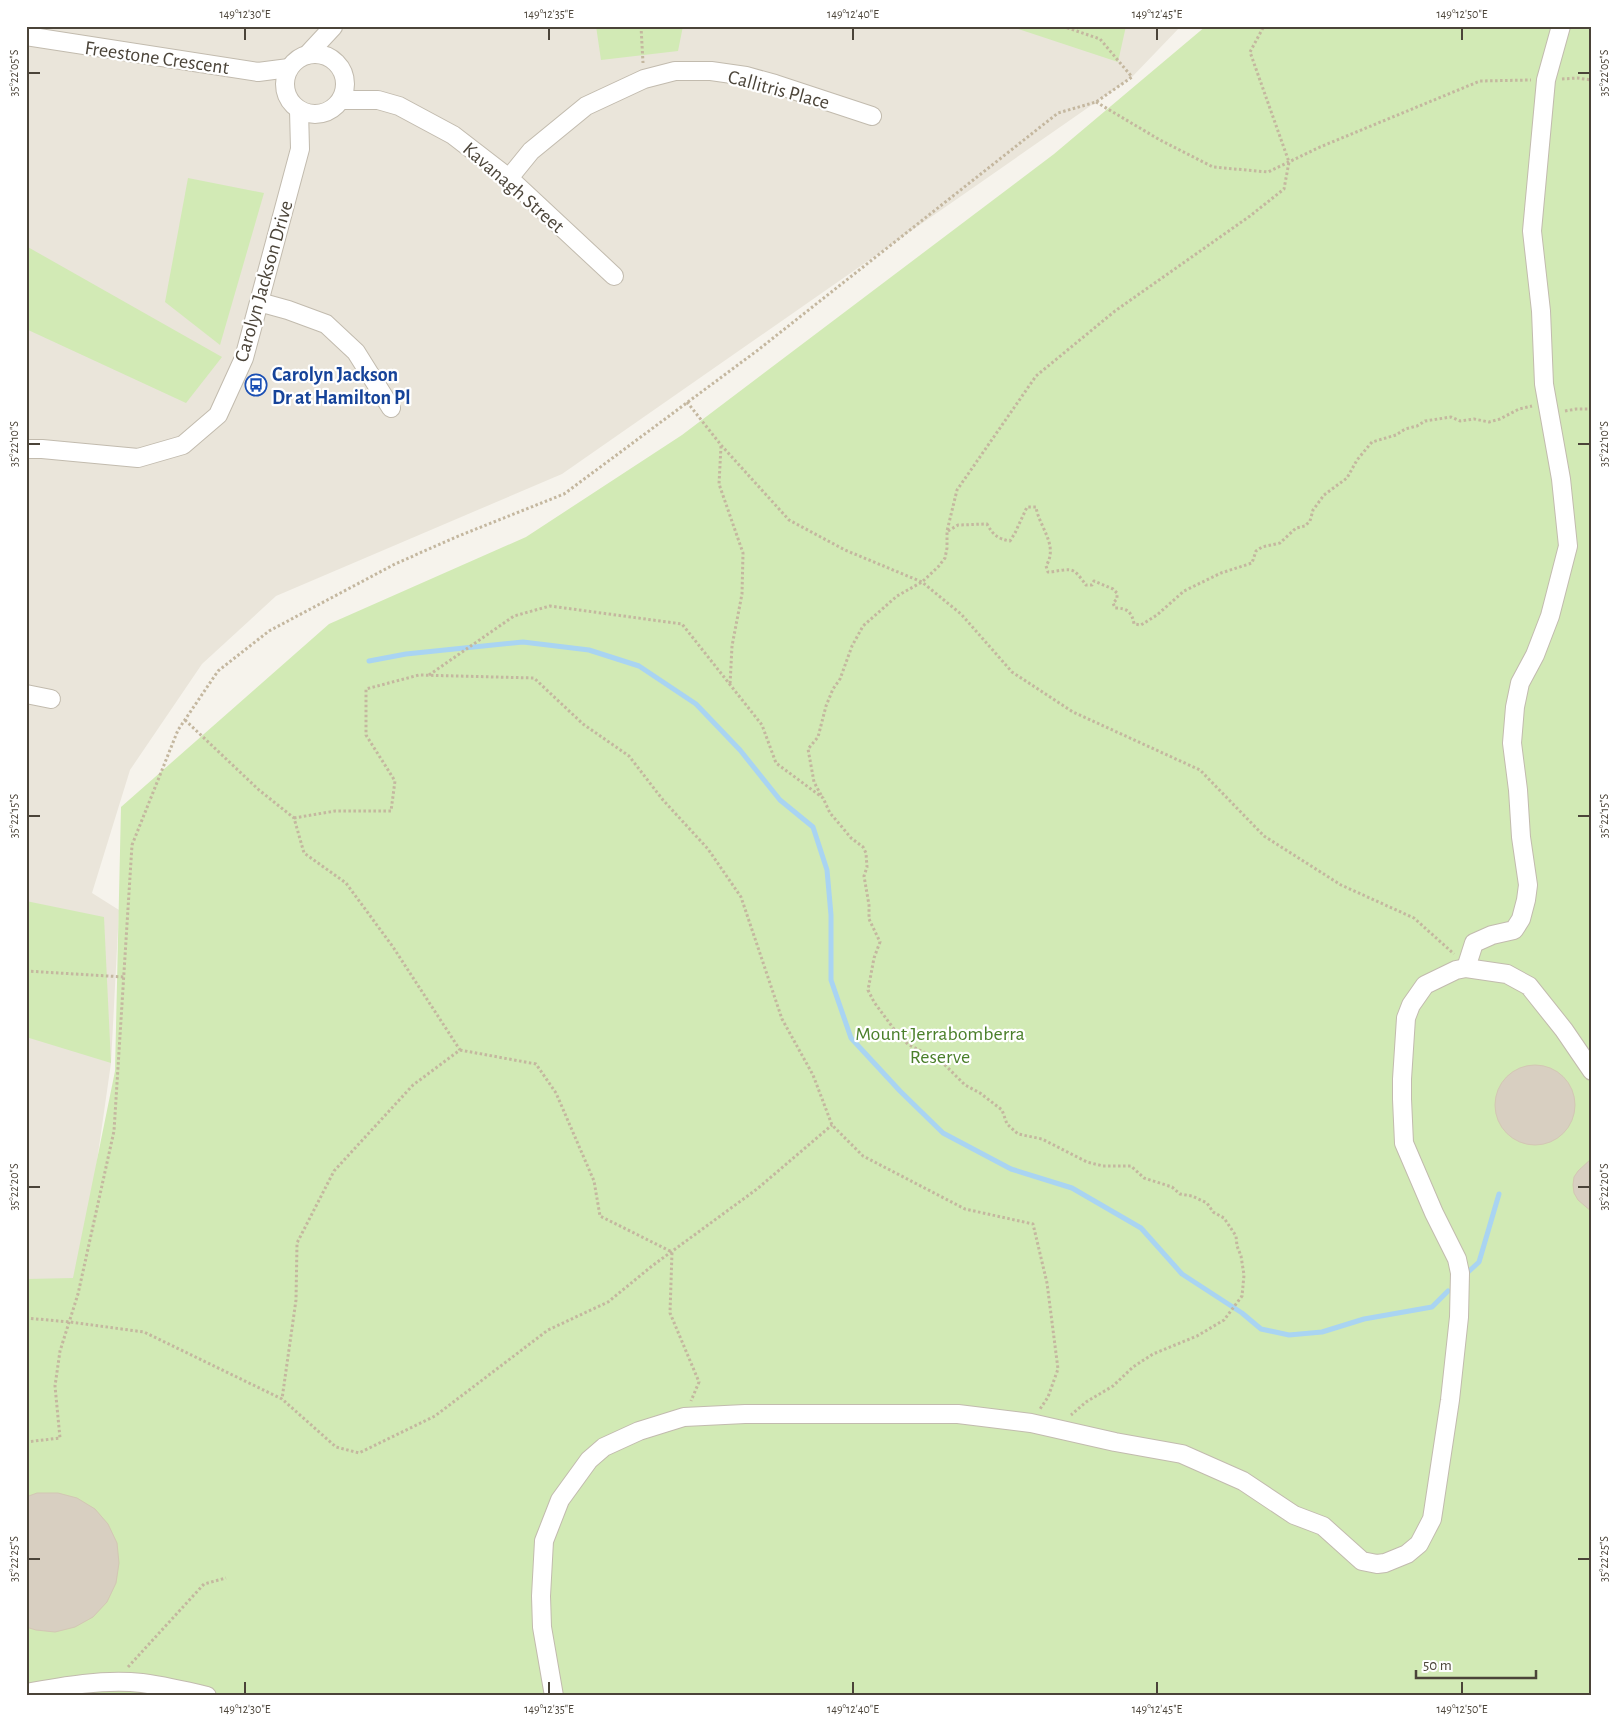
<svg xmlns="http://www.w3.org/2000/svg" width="1618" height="1722" viewBox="0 0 1618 1722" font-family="'Alegreya Sans',sans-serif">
<rect width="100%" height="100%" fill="#f6f3ec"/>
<polygon fill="#eae5da" points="26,26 1181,26 1132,77 562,474 276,596 202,664 130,770 92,893 119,910 111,1063 78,1294 26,1295"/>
<g fill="#d2eab5">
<polygon points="596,26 683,26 678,51 601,60"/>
<polygon points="1009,26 1126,26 1118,62"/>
<polygon points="1206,26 1592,26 1592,1696 26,1696 26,1279 73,1278 115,1071 121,807 329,624 526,537 682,435 1054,154"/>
<polygon points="188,178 264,193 220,345 165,302"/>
<polygon points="26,246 222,357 186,403 26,329"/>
<polygon points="26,901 104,917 111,1063 26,1037"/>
</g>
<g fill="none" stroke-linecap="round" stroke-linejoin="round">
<g stroke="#a9d4f2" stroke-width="5">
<polyline points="369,661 406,654 523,642 589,650 639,666 696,704 740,750 780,800 813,827 827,870 831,915 831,980 851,1038 900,1091 943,1133 1011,1169 1072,1188 1141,1228 1182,1274 1242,1313 1261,1329 1289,1335 1322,1332 1364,1319 1432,1307 1448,1291"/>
<polyline points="1467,1273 1479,1262 1499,1194"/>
</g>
</g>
<g fill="#d8cfc1" stroke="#d3c7b4">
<circle cx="1535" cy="1105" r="40"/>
<polygon points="1592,1158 1592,1212 1578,1200 1574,1193 1573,1185 1574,1177 1578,1171"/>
<polygon points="37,1493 58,1493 77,1498 95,1509 108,1524 117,1543 119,1563 116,1583 107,1602 93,1617 75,1627 55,1632 36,1630 26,1627 26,1497"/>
</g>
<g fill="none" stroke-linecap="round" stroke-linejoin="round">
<g stroke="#c2bbae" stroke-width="20">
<g id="minor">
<polyline points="26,36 258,72 289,68"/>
<circle cx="315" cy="84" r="30"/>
<polyline points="307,55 333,27"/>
<polyline points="341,100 378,100 399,106 453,135 509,178 614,276"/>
<polyline points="509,178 531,151 586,106 644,79 675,71 711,71 746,76 775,84 872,116"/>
<polyline points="259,302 288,310 326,324 356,352 391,408"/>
<polyline points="26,449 42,449 138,458 183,445 218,415 244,358 300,149 299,110"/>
<polyline points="26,694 51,699"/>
<polyline points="1466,968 1474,943 1492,935 1514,930 1521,919 1526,900 1528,885 1521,837 1518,790 1512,743 1515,707 1520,683 1535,655 1550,616 1568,546 1561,479 1544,384 1541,311 1532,231 1546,80 1561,26"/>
<path d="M26 1693C64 1686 103 1679 142 1683 163 1686 186 1691 207 1696"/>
<polyline points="554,1696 542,1627 541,1596 544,1541 560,1500 589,1460 604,1447 639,1431 684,1417 745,1414 958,1414 1031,1423 1115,1442 1182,1454 1243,1481 1294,1515 1323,1526 1362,1561 1377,1564 1385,1563 1407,1554 1419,1544 1432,1519 1434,1506 1450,1400 1459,1317 1460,1273 1457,1259 1434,1213 1404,1143 1402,1099 1402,1079 1406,1018 1411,1005 1425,985 1456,970 1466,968 1507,974 1529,986 1564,1030 1592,1071"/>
</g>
</g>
<g stroke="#c4b79f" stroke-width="3" stroke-dasharray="2.5 2.5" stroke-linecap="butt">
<polyline points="641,26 643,63"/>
<polyline points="1562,79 1577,78 1592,80"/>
<polyline points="1096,102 1160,140 1213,167 1268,172 1320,147 1480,81 1531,80"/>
<polyline points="687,402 721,445 789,520 845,550 922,582 961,614 1012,672 1073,712 1200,770 1264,836 1341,885 1414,918 1454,954"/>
<polyline points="1565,411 1576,409 1592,409"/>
<polyline points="721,446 719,484 743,553 742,594 732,646 730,685"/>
<path d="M948 531 958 525 987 524C993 535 998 539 1010 541L1015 533 1027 507H1036C1039 527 1059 545 1046 566L1048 572C1056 572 1069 567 1075 572 1079 575 1083 581 1086 585H1092L1094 581 1113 589 1117 593V599L1113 603 1115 608C1127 608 1132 612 1134 624L1141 625 1157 615 1184 591 1221 573 1252 563 1256 551 1262 547 1280 543 1296 528 1305 526 1310 521 1313 510 1324 495 1347 478 1357 460 1372 442 1396 435 1405 429 1417 426 1425 421 1451 417 1460 421 1474 419 1489 422 1500 419 1519 409 1532 406"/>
<polyline points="429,675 514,616 550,606 682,624 762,725 776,763 823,798 830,813 842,827 851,838 863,847 866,853 867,867 864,876 869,905 869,919 880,942 874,958 868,990 874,1002 891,1025 899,1036 909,1045 940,1060 965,1085 980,1093 1002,1110 1007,1124 1018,1134 1042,1139 1087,1162 1103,1166 1131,1166 1144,1178 1172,1187 1180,1194 1192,1196 1207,1203 1213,1212 1224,1218 1236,1236 1237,1246 1241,1256 1244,1275 1242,1296 1224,1320 1197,1336 1153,1354 1133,1367 1113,1386 1086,1402 1071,1415"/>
<polyline points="185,720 259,790 294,818 304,853 346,883 393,947 460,1050 413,1085 334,1171 297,1243 296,1300 282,1399"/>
<polyline points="821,795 814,782 808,749 818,737 826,706 833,689 840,679 852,646 863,626 897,596 922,582 938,567 945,558 947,548 947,531 957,490 1036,376 1115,311 1250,216 1284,189 1289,162 1250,52 1264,26"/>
<polyline points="294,818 335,811 391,811 395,781 366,735 366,689 419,675 534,678 583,724 629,756 663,800 708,849 741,897 782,1019 813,1075 832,1125 863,1156 965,1209 1033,1224 1047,1283 1058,1369 1048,1397 1040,1409"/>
<polyline points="26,971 124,977"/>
<polyline points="460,1050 536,1064 556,1093 594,1181 600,1216 672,1252 670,1313 699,1382 691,1401"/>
<polyline points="26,1318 70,1322 144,1332 282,1399 336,1447 359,1453 435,1416 548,1330 608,1302 652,1266 757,1189 832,1125"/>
<polyline points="26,1442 60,1438 55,1386 60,1351 78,1294 114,1131 132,845 178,730 218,671 269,631 395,564 456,537 564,494 758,350 1058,113 1096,102 1132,77 1100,39 1062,26"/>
<polyline points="128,1667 204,1584 226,1578"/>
</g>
<use href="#minor" stroke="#fff" stroke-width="18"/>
</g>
<path fill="none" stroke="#4b4439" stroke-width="2" d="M245 28V40M549 28V40M853 28V40M1157 28V40M1462 28V40M28 73H40M1578 73H1590M28 444H40M1578 444H1590M28 816H40M1578 816H1590M28 1187H40M1578 1187H1590M28 1559H40M1578 1559H1590M245 1682V1694M549 1682V1694M853 1682V1694M1157 1682V1694M1462 1682V1694"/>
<defs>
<g id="bus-ring" transform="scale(1.125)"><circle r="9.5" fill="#fff" stroke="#1a4fb4" stroke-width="1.5"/><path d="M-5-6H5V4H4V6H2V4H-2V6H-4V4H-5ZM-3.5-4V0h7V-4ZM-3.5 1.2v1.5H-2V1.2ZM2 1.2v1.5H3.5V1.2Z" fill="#1a4fb4"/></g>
</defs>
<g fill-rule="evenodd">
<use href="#bus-ring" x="256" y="385"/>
</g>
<g text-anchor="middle" stroke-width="4.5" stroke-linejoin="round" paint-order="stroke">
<g font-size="20" fill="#4b4439" stroke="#fff">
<text transform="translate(157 57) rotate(8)" y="7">Freestone Crescent</text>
<text transform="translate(779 89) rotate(15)" y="7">Callitris Place</text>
<text transform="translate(514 187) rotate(41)" y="7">Kavanagh Street</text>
<text transform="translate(263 281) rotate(-74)" y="7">Carolyn Jackson Drive</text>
</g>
<g font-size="20" font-weight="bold" fill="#164399" stroke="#fff" text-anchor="start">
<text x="272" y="381">Carolyn Jackson<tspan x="272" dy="23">Dr at Hamilton Pl</tspan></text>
</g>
<g font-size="20" fill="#4a7f2a" stroke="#fff">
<text x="940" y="1040">Mount Jerrabomberra<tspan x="940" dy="23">Reserve</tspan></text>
</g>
</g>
<rect width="1618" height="1722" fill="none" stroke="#ffffff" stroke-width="55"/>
<path d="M1416 1670v8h120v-8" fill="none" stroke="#4b4439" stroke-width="2.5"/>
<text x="1423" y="1670" font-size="15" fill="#4b4439" stroke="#ffffff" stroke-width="4" paint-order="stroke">50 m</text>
<rect x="28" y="28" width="1562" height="1666" fill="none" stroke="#4b4439" stroke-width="2"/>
<g font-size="12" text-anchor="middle" fill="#4b4439">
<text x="245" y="18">149°12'30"E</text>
<text x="549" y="18">149°12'35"E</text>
<text x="853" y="18">149°12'40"E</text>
<text x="1157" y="18">149°12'45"E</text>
<text x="1462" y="18">149°12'50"E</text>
<text transform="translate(14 73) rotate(-90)" y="4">35°22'05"S</text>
<text transform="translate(1604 73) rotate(-90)" y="4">35°22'05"S</text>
<text transform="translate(14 444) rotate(-90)" y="4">35°22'10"S</text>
<text transform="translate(1604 444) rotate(-90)" y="4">35°22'10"S</text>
<text transform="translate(14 816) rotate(-90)" y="4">35°22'15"S</text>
<text transform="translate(1604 816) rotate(-90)" y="4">35°22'15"S</text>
<text transform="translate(14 1187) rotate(-90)" y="4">35°22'20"S</text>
<text transform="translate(1604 1187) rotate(-90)" y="4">35°22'20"S</text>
<text transform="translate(14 1559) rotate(-90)" y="4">35°22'25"S</text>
<text transform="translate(1604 1559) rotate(-90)" y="4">35°22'25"S</text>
<text x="245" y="1713">149°12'30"E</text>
<text x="549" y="1713">149°12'35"E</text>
<text x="853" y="1713">149°12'40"E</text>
<text x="1157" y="1713">149°12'45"E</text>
<text x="1462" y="1713">149°12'50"E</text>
</g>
</svg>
